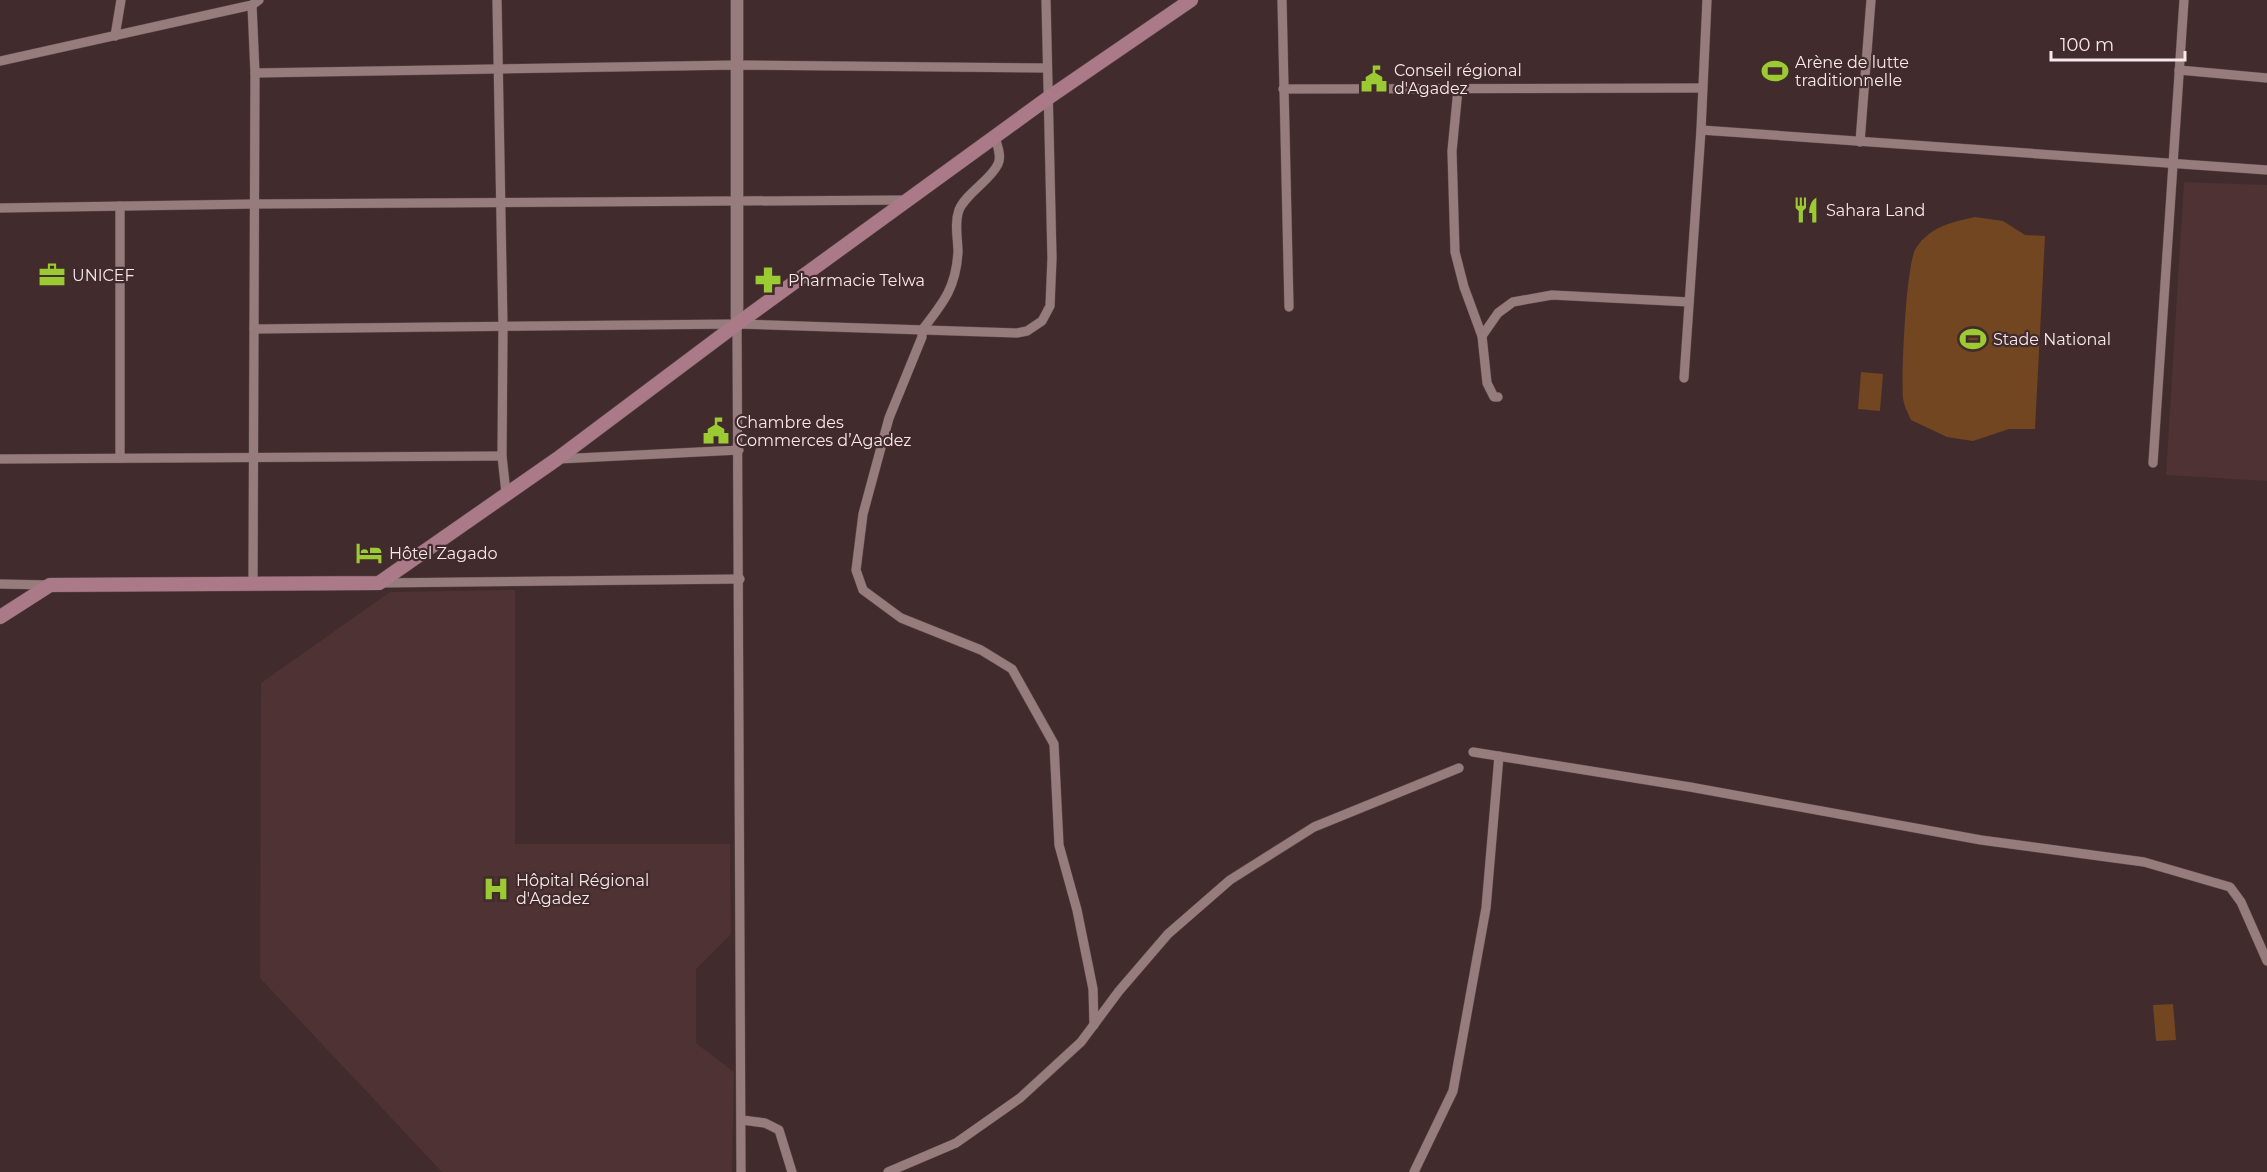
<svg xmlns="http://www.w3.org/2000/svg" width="2267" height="1172" viewBox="0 0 2267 1172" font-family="Montserrat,sans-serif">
<rect width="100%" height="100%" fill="#412b2c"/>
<g fill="#4f3233">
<polygon points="2184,182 2267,185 2267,481 2166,475"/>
<polygon points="515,590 515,844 730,844 731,934 696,969 696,1043 734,1072 732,1172 442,1172 260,978 261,683 390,592"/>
</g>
<g fill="#714620">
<path d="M1975 217 2003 221 2025 235 2045 236 2035 429H2009L1973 441 1947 437 1911 420C1908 413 1904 406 1903 398 1901 377 1906 262 1916 248 1930 227 1951 222 1975 217Z"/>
<polygon points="1861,372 1883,374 1880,411 1858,409"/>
<polygon points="2173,1004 2176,1040 2156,1041 2153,1005"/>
</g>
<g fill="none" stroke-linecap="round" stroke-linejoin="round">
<g stroke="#5d4a4b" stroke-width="10">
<g id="minor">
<polyline points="497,0 503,327 502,456 506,493"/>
<polyline points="1282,0 1289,307"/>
<polyline points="252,5 255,73 253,583"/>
<polyline points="115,36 121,0"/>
<polyline points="0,61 252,5 259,0"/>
<polyline points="2179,70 2267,78"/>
<polyline points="255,73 737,65 1046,68"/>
<polyline points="1283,89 1702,88"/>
<polyline points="1458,89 1452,151 1455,252 1464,287 1482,336 1487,383 1494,397 1498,397"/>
<polyline points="1701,130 2267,170"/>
<path d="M995 137C997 145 1002 156 998 164 991 180 966 193 959 210 954 224 958 238 958 252 956 288 943 303 922 330V337L889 418 863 514 856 570 863 590 901 618 981 650 1012 669 1054 744 1059 845 1077 910 1093 989 1094 1025"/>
<polyline points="1860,142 1871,0"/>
<polyline points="120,206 120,458"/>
<polyline points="0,208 254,204 906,200"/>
<polyline points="737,324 741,1172"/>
<polyline points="254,329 737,324 1017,333 1027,331 1042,321 1050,306 1052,258 1046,0"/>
<polyline points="1482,336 1498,313 1513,302 1552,295 1689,302"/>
<polyline points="1684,378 1701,130 1707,0"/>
<polyline points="0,459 502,456"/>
<polyline points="558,459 739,450"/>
<polyline points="2153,463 2184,0"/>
<polyline points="379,583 740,579"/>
<polyline points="0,584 49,585"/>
<polyline points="1473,752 1690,787 1981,840 2144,862 2230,887 2241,902 2267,961"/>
<polyline points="742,1120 765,1123 779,1130 792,1172"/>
<polyline points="888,1172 956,1143 1020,1098 1081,1042 1119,991 1168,934 1230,880 1314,827 1459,768"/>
<polyline points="1414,1172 1453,1091 1486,908 1499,756"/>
</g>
</g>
<g stroke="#5d4a4b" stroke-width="14">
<polyline id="tertiary" points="737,324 737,0"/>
</g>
<g stroke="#5d4a4b" stroke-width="15">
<polyline id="secondary" points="0,617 50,585 379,583 557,459 737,324 1048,98 1191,0"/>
</g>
<use href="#minor" stroke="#977c7d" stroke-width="9"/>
<use href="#tertiary" stroke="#977c7d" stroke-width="12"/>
<use href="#secondary" stroke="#ab7a88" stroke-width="14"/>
</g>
<defs>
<g id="stadium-bare" transform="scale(2.07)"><path d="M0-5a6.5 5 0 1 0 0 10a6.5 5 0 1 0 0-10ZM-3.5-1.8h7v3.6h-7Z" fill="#9cca32" stroke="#412b2c" stroke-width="2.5" paint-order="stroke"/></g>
<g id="civic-bare" transform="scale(2.07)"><path d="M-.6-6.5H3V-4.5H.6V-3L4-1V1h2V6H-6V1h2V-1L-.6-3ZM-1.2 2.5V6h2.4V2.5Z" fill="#9cca32" stroke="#412b2c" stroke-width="2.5" paint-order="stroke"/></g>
<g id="restaurant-bare" transform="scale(2.07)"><path d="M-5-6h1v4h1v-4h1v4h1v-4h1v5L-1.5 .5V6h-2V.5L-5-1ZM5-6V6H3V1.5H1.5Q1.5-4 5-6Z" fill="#9cca32" stroke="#412b2c" stroke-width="2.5" paint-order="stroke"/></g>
<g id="office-bare" transform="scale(2.07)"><path d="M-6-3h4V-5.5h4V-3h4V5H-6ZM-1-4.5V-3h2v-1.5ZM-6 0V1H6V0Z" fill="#9cca32" stroke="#412b2c" stroke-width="2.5" paint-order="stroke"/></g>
<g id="pharmacy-bare" transform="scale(2.07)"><path d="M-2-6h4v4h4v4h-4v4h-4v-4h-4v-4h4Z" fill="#9cca32" stroke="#412b2c" stroke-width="2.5" paint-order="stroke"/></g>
<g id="hotel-bare" transform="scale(2.07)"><path d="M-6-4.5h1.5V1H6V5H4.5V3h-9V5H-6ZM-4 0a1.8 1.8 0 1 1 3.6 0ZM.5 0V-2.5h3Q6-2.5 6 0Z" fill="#9cca32" stroke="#412b2c" stroke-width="2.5" paint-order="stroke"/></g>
<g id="hospital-bare" transform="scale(2.07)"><path d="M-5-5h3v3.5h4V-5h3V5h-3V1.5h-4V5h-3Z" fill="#9cca32" stroke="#412b2c" stroke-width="2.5" paint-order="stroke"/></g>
</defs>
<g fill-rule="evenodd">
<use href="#stadium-bare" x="1775" y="71"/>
<use href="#civic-bare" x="1374" y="79"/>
<use href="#restaurant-bare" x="1806" y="210"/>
<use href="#office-bare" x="52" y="275"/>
<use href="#pharmacy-bare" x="768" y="280"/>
<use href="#stadium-bare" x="1973" y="339"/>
<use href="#civic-bare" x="716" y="431"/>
<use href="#hotel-bare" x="369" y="553"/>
<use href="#hospital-bare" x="496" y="889"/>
</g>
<g text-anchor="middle" stroke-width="4.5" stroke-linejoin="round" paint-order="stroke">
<g font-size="16" fill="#f8e8e9" stroke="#412b2c" text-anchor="start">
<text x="1795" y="68">Arène de lutte<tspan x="1795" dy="18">traditionnelle</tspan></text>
<text x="1394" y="76">Conseil régional<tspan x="1394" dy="18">d'Agadez</tspan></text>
<text x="1826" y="216">Sahara Land</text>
<text x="72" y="281">UNICEF</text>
<text x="788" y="286">Pharmacie Telwa</text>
<text x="1993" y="345">Stade National</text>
<text x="736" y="428">Chambre des<tspan x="736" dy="18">Commerces d’Agadez</tspan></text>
<text x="389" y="559">Hôtel Zagado</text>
<text x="516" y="886">Hôpital Régional<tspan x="516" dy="18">d'Agadez</tspan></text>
</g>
</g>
<path d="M2051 51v9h134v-9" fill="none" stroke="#f8e8e9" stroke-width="3"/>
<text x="2060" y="51" font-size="18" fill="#f8e8e9" stroke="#412b2c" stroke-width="4.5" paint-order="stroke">100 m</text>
</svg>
